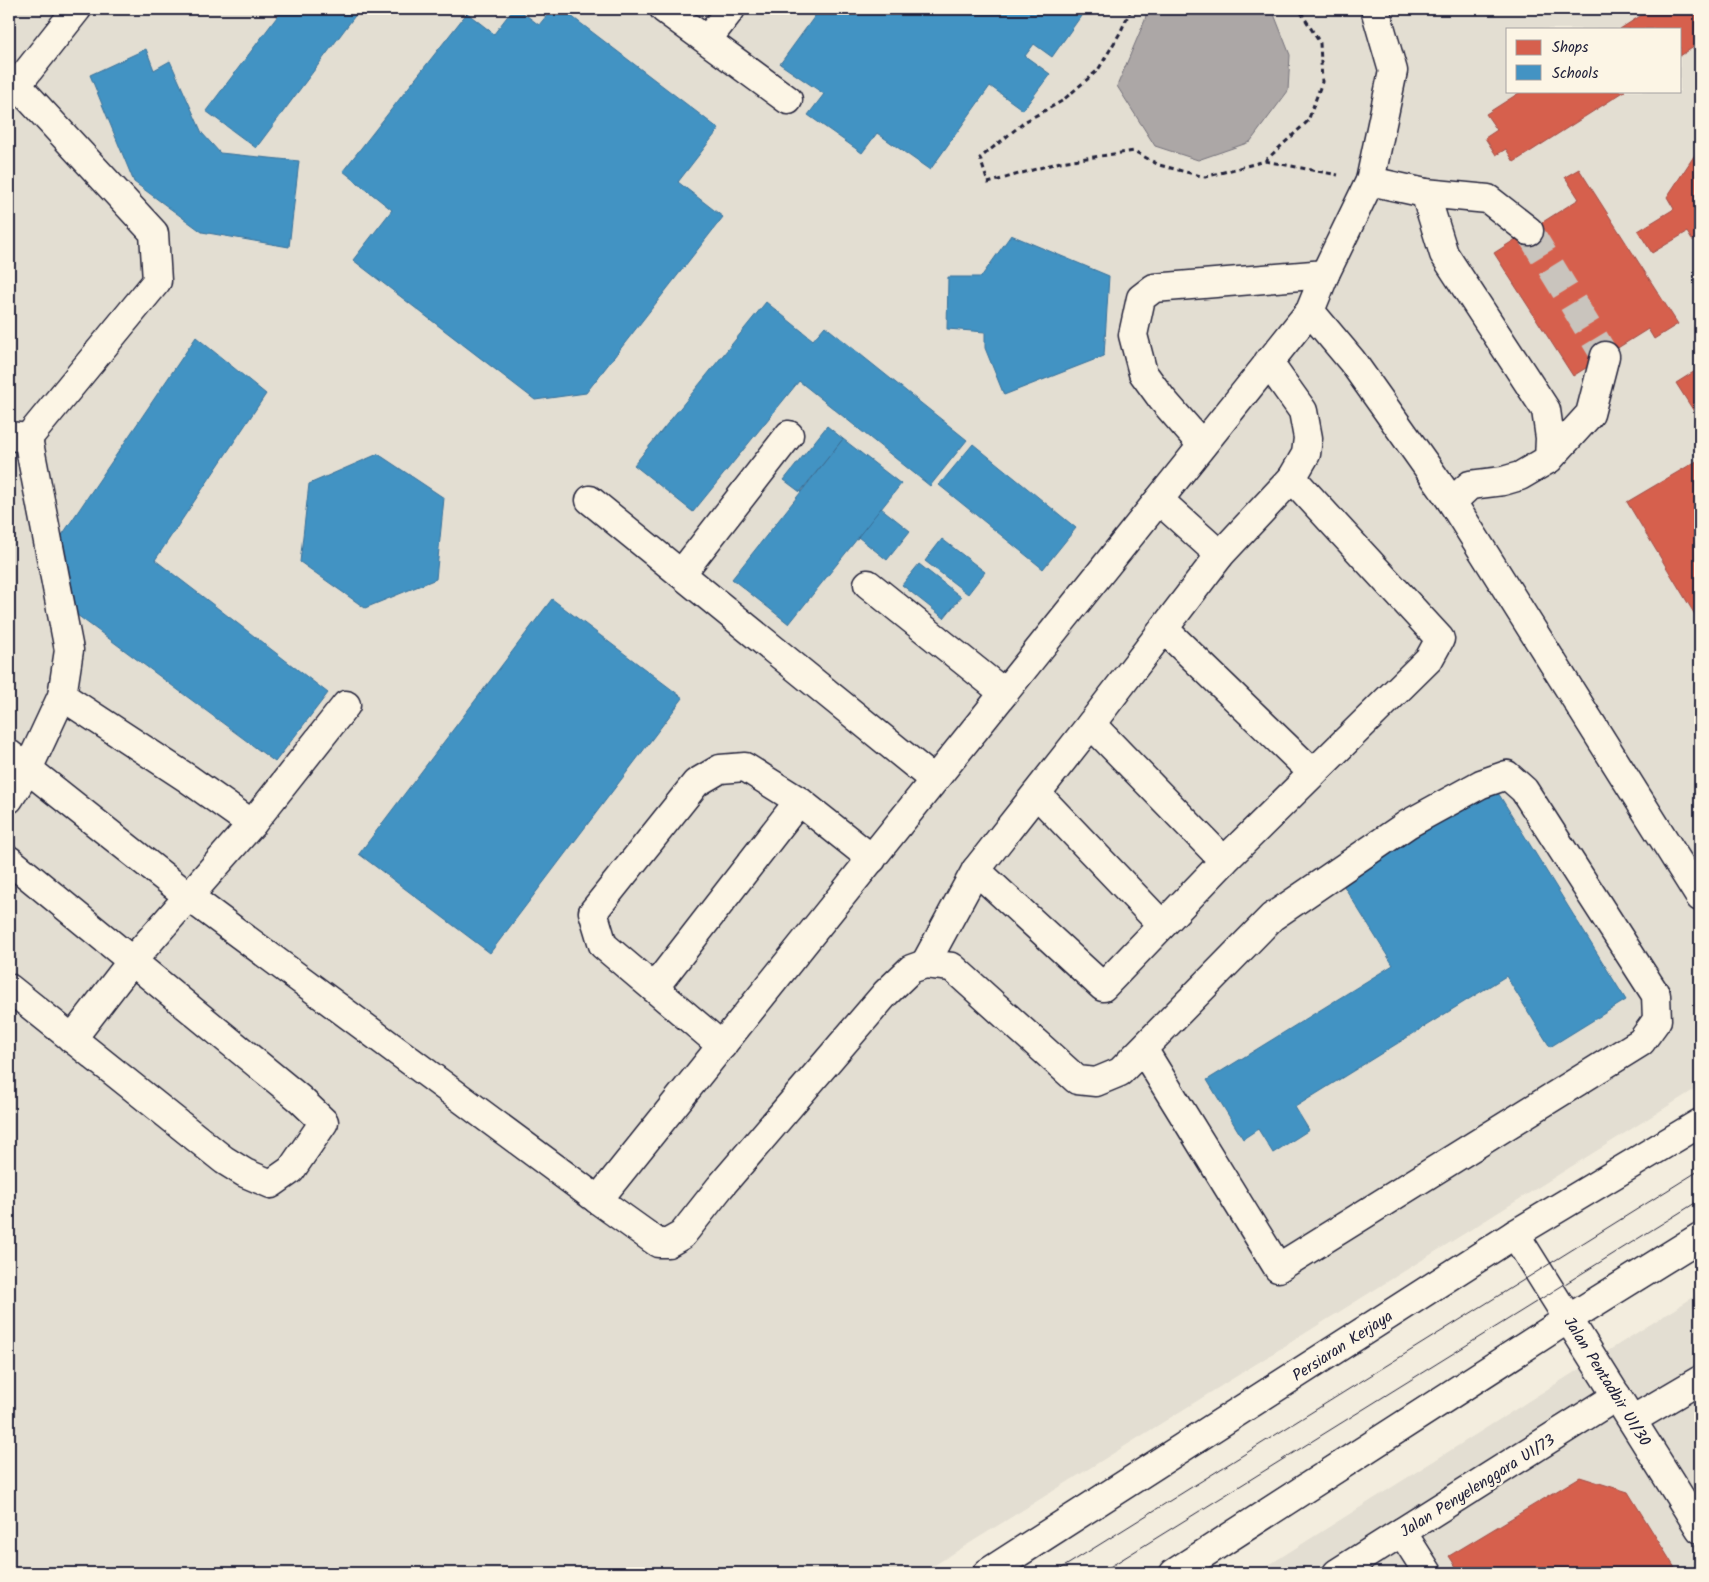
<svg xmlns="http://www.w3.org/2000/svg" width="1709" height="1582" viewBox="0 0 1709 1582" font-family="Kalam,sans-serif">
<rect width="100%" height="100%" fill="#f3edde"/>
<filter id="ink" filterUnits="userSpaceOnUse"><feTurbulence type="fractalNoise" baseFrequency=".02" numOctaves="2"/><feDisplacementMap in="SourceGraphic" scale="10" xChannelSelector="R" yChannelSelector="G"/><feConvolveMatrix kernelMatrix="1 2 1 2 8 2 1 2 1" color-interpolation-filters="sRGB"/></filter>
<g filter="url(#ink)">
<g fill="#e3ded2" fill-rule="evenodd">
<path d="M9 9H1700V1086L922 1573H9ZM1508 29H1680V91H1508Z"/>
<polygon points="1700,1293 1700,1573 1256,1573"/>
</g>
<polygon fill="#aca7a6" stroke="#75727b" points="1147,9 1272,9 1290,55 1288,91 1250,142 1198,160 1155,146 1117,86 1145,20"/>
<g fill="#d6604d" stroke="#a04d48">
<polygon points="1651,9 1700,9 1700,43 1680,56 1680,29 1620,29"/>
<polygon points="1522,91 1625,91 1514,162 1506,149 1496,155 1485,138 1497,130 1486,114"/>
<polygon points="1700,147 1700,239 1692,240 1687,232 1652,253 1638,231 1674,209 1667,197"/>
<polygon points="1579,169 1678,324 1654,339 1648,329 1573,376 1494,253 1579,199 1565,177"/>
<polygon points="1700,368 1700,421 1676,383"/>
<polygon points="1700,459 1700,623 1627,502"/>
<polygon points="1580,1477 1628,1492 1678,1573 1460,1573 1449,1556"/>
</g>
<g fill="#4393c3" stroke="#39719a">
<polygon points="283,9 360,9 256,148 206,111"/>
<polygon points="513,9 518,9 539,25 552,9 562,9 719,129 678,182 723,217 586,393 535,400 353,260 392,210 343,171 467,13 494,34"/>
<polygon points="820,9 1086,9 1052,57 1034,44 1025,56 1050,74 1023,110 990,86 930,170 877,133 862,153 808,115 824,94 780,64"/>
<polygon points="146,49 154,70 170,61 202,133 220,153 299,161 289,247 202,232 134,182 90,75"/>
<polygon points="1011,235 1109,276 1104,356 1004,395 985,348 985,332 947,329 948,277 981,277"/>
<polygon points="766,302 813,340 825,326 967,440 930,486 799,381 693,512 634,465"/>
<polygon points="196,337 266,394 155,560 328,693 275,762 69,609 56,544"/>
<polygon points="827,426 843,439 800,492 784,480"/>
<polygon points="843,439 901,484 789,624 732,579"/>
<polygon points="973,444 1076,528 1043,569 939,485"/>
<polygon points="378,454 444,498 436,579 365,608 300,562 309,484"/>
<polygon points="881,508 910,531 887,560 858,537"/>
<polygon points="942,539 985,572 968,594 925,561"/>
<polygon points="919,564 961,597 944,618 902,585"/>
<polygon points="552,599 683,698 490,953 359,854"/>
<polygon points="1495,788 1626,1000 1550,1047 1506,976 1295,1107 1309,1130 1273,1153 1258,1129 1243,1139 1207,1080 1393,965 1342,883"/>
</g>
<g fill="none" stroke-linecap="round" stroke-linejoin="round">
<polyline stroke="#c9c4bd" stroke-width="28" stroke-dasharray="28 14" stroke-linecap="butt" points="1529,231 1605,356"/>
<g stroke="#22223b" stroke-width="31">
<g id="minor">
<polyline points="664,9 788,100"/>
<polyline points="707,40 731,9"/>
<polyline points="17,85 154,233 157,281 28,438"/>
<polyline points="9,95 77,9"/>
<polyline points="1370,181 1425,193 1444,254 1546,410 1550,438 1549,459 1520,476 1503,481 1470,485 1452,502"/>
<polyline points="1425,193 1488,199 1529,231"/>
<polyline points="1310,311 1352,361 1452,502 1700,897"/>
<polyline points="9,436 28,438 69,650 62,696 28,769 9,799"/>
<polyline points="1202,445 1162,399 1143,373 1133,335 1141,298 1154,288 1325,274"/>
<polyline points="1549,459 1590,414 1605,356"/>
<polyline points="590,500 934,780"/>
<polyline points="1159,500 1220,555"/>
<polyline points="681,574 789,435"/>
<polyline points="868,584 1004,693"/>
<polyline points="1164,629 1313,773"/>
<polyline points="62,696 187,778 252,824"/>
<polyline points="9,754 188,896 598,1200 1310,311 1325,274 1370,181 1393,71 1375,9"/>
<polyline points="1037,794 1162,925"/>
<polyline points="9,860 300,1099 324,1122 291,1170 271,1184 245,1173 224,1160 9,988"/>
<polyline points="1224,861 1429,659 1440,639 1292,478"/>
<polyline points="976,870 1103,987 1224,861 1091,724"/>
<polyline points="925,964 976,870 1091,724 1220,555 1292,478 1306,454 1308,438 1303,411 1268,362"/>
<polyline points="654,988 799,801"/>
<polyline points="72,1039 132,961 252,824 346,705"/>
<polyline points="722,1046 603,945 593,912 696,783 720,769 745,767 799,801 872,859"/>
<polyline points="598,1200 658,1243 668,1243 682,1235 720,1187 886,993 911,969 925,964 952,967 1077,1080 1096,1082 1120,1072 1272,917 1408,824 1481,784 1507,775 1524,790 1656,995 1657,1020 1641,1042 1278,1268 1143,1049"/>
<polyline points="1515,1234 1700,1529"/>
<polyline points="1632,1420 1700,1380"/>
<polyline points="1402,1532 1428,1573"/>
<polyline points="1337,1573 1617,1396"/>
</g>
</g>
<g stroke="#22223b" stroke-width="31">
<g id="major">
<polyline points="987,1573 1515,1234 1700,1123"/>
<polyline points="1174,1573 1568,1319 1700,1237"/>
</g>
</g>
<g stroke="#22223b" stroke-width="3" stroke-dasharray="5 4" stroke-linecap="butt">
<polyline points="1131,9 1120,33 1098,70 1062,101 1026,121 980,158 988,183 1060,162 1134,151 1159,165 1205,177 1265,161 1308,121 1322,82 1320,43 1299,9"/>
<polyline points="1265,161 1338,175"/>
</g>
<use href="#minor" stroke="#fcf5e5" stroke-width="28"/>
<use href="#major" stroke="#fcf5e5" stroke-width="28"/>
<g stroke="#22223b" stroke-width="1">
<polyline points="1054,1573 1700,1170"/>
<polyline points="1100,1573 1700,1200"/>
</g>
</g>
</g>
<g text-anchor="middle" stroke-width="5" stroke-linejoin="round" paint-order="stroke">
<g font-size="16" fill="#22223b" stroke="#fcf5e5">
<text transform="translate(1342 1345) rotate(-33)" y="6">Persiaran Kerjaya</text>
<text transform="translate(1608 1381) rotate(58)" y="6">Jalan Pentadbir U1/30</text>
<text transform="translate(1477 1485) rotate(-32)" y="6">Jalan Penyelenggara U1/73</text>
</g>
</g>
<rect width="1709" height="1582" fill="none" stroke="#fcf5e5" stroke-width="30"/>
<rect x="15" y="15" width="1679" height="1552" fill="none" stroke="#22223b" stroke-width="2" filter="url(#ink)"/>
<rect x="1506" y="28" width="175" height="65" fill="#fcf5e5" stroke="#a5a1a1"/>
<rect x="1516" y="40" width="25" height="15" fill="#d6604d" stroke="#a5a1a1"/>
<text x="1552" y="52" font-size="15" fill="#22223b">Shops</text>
<rect x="1516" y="65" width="25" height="15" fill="#4393c3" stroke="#a5a1a1"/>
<text x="1552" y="78" font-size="15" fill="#22223b">Schools</text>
</svg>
